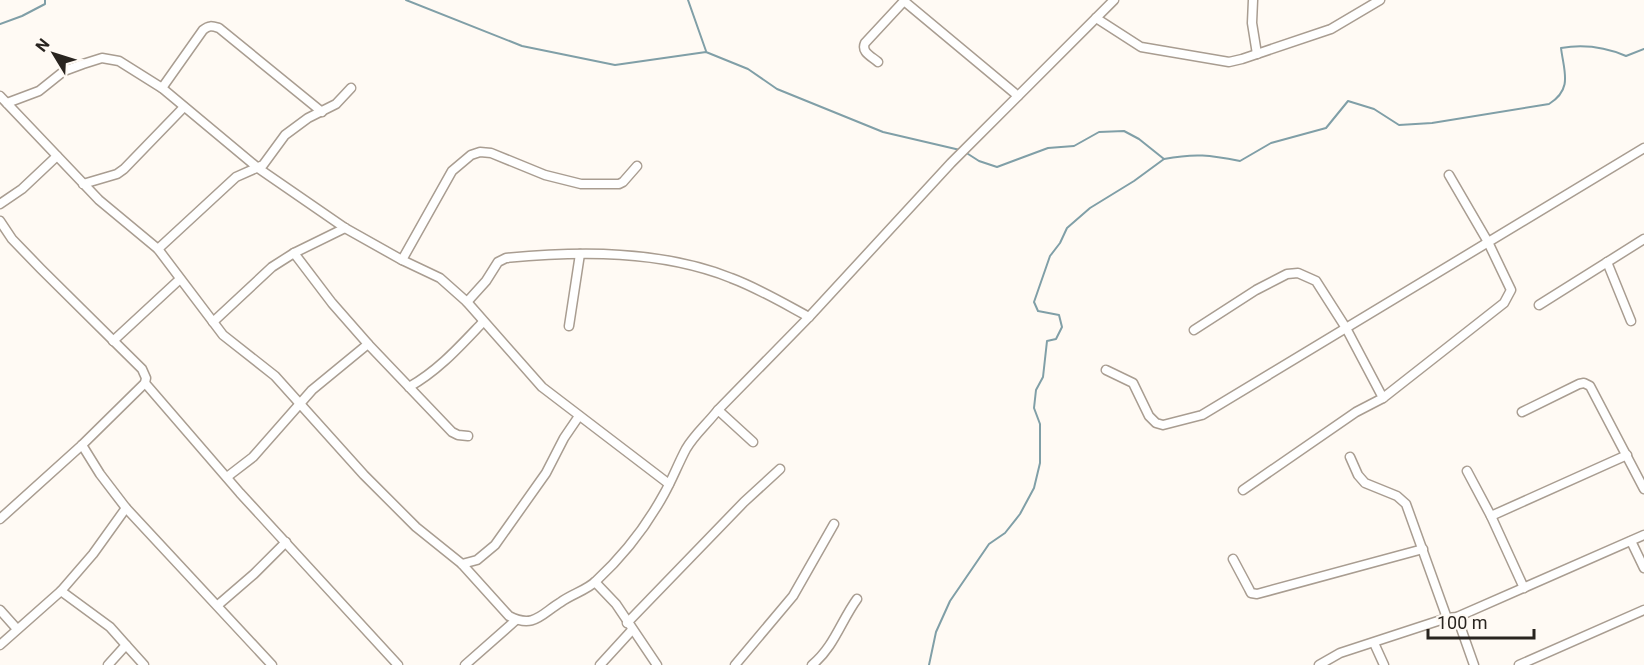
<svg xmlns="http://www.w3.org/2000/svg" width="1644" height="665" viewBox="0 0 1644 665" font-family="Roboto,sans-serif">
<rect width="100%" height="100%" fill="#fffaf4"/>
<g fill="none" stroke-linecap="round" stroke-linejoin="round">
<g stroke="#809fa7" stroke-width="2">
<polyline points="406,0 522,46 615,65 706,52 748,69 777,89 883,132 960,150"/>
<polyline points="688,0 706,51"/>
<polyline points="0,24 22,16 45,4 45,0"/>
<path d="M965 152 979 161 997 167 1048 148 1074 146 1099 132 1124 131 1139 139 1164 159C1195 153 1210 155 1240 161L1271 143 1326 128 1348 101 1374 109 1399 125 1432 123 1549 104C1573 89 1564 72 1561 48 1584 44 1605 47 1626 56L1644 49"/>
<polyline points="929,665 936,632 950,601 989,544 1005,533 1020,514 1034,488 1040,463 1040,424 1034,408 1036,390 1043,377 1047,341 1056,339 1062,327 1059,315 1038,311 1034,302 1050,256 1060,243 1067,228 1090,208 1134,181 1164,159"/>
</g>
<g stroke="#a99d91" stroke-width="11">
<g id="minor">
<polyline points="1253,0 1252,23 1257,54"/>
<polyline points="1096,18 1141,47 1229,62 1242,59 1331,29 1380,0"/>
<path d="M878 62C871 56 861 52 865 43L904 1 1018 96"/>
<path d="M162 88 203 30C209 25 212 26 219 28L322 112"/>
<path d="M0 96 99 200 158 249 223 335 275 376 364 475 416 527 462 564 509 616C534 629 541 614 561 602 572 594 587 590 596 581 622 557 647 525 664 494 672 480 678 464 686 449 694 435 708 423 718 410L753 442"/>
<path d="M7 103 39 91 64 71 83 64 102 58 119 61 162 88 258 168 345 228 402 260 440 278 467 302 486 281 498 262 506 258C580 251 661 250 731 278 758 288 783 303 809 317"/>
<polyline points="83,184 117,174 124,169 184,107"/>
<polyline points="0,204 22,189 57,156"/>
<polyline points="0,221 12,239 41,269 142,369 146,378 145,383 240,493 398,665"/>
<polyline points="158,249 236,177 263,165 285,135 308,118 336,104 351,88"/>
<polyline points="294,253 332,303 368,344"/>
<polyline points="402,260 452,171 471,155 480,152 491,153 545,175 581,184 619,184 623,182 637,166"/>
<polyline points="1607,262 1631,321"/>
<polyline points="467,302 542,387 669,484"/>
<polyline points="1539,305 1644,239"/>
<polyline points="213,322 272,267 294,253 345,228"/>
<polyline points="569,326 580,254"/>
<polyline points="1194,330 1256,290 1287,274 1298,273 1316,281 1346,328 1383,398 1356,412 1243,490"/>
<polyline points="113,341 180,279"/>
<polyline points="1106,370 1133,383 1149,416 1156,423 1163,425 1202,415 1644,148"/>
<path d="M409 387C439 370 460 346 483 322"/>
<polyline points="1383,398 1504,303 1511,290 1488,242 1449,175"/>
<polyline points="718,410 809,317 951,163 1114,0"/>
<polyline points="1522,412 1579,384 1584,383 1590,386 1644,489"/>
<polyline points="82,445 100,474 126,508 272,665"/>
<polyline points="1350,457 1358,475 1365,483 1397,496 1406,504 1447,618"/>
<polyline points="1467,471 1491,516 1524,588"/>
<polyline points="227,477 253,457 312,390 368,344 452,432 458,435 468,436"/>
<polyline points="1491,516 1627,455"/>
<polyline points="0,519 82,445 145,383"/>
<polyline points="1631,541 1644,568"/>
<polyline points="1233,559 1249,589 1251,593 1257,594 1423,549"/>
<polyline points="462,564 477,560 495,545 546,473 564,438 579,416"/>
<polyline points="595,582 616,604 657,665"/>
<polyline points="61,591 110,627 126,645 108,665"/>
<polyline points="218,605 254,574 286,542"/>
<polyline points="0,610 17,629"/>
<polyline points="1457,617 1474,665"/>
<polyline points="627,623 744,502 780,469"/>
<polyline points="1374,643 1384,665"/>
<polyline points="0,645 61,591 93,554 126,508"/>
<polyline points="126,645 144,665"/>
<polyline points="465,665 516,620"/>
<polyline points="600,665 632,630"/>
<polyline points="735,665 793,596 834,524"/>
<path d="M812 665C834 647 841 621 857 599"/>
<polyline points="1319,665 1340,653 1447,618 1457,617 1644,535"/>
<polyline points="1519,665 1644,610"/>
</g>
</g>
<use href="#minor" stroke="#fff" stroke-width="8"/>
</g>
<g transform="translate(54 54) rotate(308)" stroke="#fffaf4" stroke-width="4.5" paint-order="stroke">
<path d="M0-4.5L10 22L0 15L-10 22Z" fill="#29241f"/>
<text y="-9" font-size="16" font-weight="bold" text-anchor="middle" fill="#29241f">N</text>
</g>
<path d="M1428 629v9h106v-9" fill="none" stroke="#29241f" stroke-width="3"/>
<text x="1437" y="629" font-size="18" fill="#29241f" stroke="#fffaf4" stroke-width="4.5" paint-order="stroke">100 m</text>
</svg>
